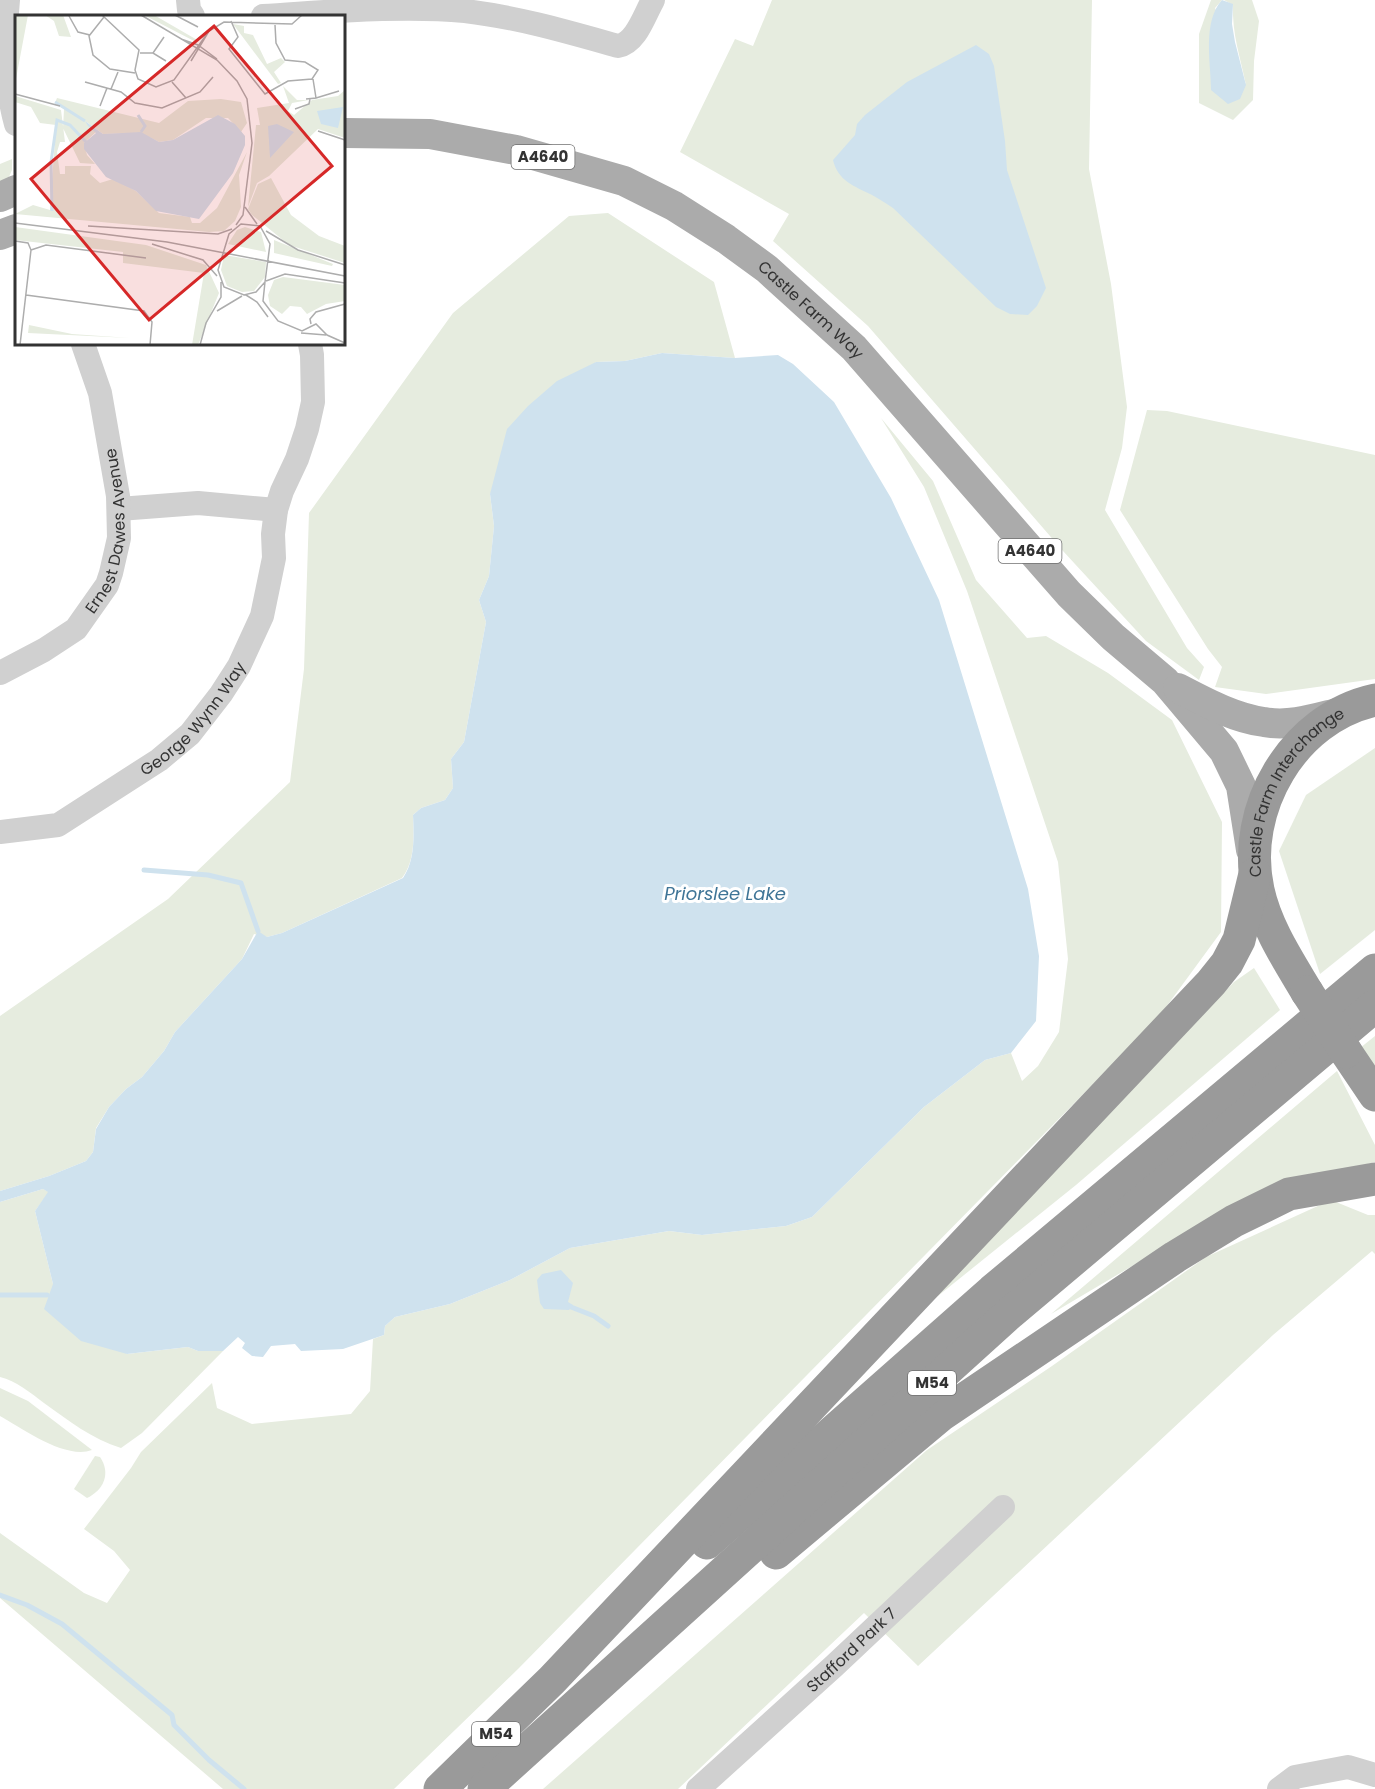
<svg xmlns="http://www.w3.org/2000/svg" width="1375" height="1789" viewBox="0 0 1375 1789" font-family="Poppins,sans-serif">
<rect width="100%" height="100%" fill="#fff"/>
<g fill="#e6ecdf">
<polygon points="772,0 1092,0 1089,169 1111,284 1127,407 1122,448 1105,510 1187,648 1204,667 1199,680 1146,641 1063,551 868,326 773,241 789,214 680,152 735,39 753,46"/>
<path d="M1211 0H1222L1215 8 1246 85C1240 56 1232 34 1233 5L1224 0H1252L1259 21 1254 61 1253 100 1233 120 1199 103V34Z"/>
<polygon points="12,159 12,170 5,186 0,188 0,164"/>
<path d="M608 213 714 282 735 358 662 353 625 361 596 362 490 494 494 526 489 576 479 600 486 622 464 742 451 759 453 788 445 800 421 808 413 815C414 837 415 861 402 878L282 933 267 937 254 934 242 959 175 1032 164 1051 142 1077 126 1089 109 1107 96 1128 93 1152 86 1161 49 1176 0 1191V1016L168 899 290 782 304 669 309 513 453 313 569 216Z"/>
<polygon points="1147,410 1167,411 1375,455 1375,679 1266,694 1215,687 1222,667 1208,649 1120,510"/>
<polygon points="881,418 933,481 976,580 1027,638 1046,636 1108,673 1172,720 1222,822 1221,932 1158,1018 519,1668 394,1789 223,1789 0,1598 0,1533 84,1593 107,1603 130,1570 114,1551 84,1529 131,1468 141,1452 212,1383 217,1408 252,1424 351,1414 370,1391 373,1339 384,1335 385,1326 395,1317 450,1304 510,1280 570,1248 669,1231 702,1235 786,1226 812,1217 924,1107 985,1060 1011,1053 1022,1081 1038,1066 1059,1032 1068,959 1058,862 967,591 924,487"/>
<polygon points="1375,748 1375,930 1320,974 1279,851 1306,795"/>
<polygon points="1254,968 1280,1010 1076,1185 918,1312 1234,982"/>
<polygon points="1375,1036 1375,1066 1360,1048"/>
<polygon points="1337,1071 1375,1145 1375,1162 1277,1188 1232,1207 1051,1314"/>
<path d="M43 1189 49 1192 35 1211 53 1284 127 1354 188 1347 198 1351H223L142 1433 121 1448C92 1439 69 1421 44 1403 31 1393 16 1381 0 1377V1202Z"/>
<polygon points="1331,1200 1368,1215 1375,1215 1375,1254 1372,1251 1273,1335 918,1666 864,1613 678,1789 543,1789 927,1450 1052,1366 1206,1257"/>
<path d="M0 1388 28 1401 92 1450C66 1460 23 1429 0 1416Z"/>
<path d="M95 1456 100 1457C111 1473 104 1490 87 1498L74 1489Z"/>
</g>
<g fill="#cfe2ee">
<path d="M1222 0 1233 4 1232 24 1235 42 1246 85 1240 99 1228 104 1211 90C1211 63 1202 22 1222 0Z"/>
<path d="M976 45 989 54 994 66 1005 141 1007 170 1046 288 1037 306 1028 315 1010 314 996 307 893 208C886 203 879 199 872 195 854 186 838 181 833 160L855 135 857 124 865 115 907 82Z"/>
<path d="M662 353 735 358 778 355 793 364 834 402 891 498 939 600 1028 889 1039 956 1036 1021 1011 1053 985 1060 924 1107 812 1217 786 1226 702 1235 669 1231 570 1248 510 1280 450 1304 395 1317 385 1326 384 1335 343 1349 301 1351 295 1344 271 1346 263 1357 252 1356 242 1348 245 1343 238 1337 223 1351H198L188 1347 127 1354 81 1341 44 1309 53 1284 35 1211 48 1192 43 1189 0 1202V1191L49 1176 86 1161 93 1152 96 1129 109 1107 126 1089 142 1077 164 1051 175 1032 242 959 258 931 267 937 282 933 403 878C415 860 414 837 413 815L421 808 445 800 453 788 451 759 464 742 486 622 479 600 489 576 494 526 490 494 507 429 528 406 557 381 596 362 625 361Z"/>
<polygon points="561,1270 573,1283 568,1302 573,1305 569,1310 544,1309 540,1303 537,1280 542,1274"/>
</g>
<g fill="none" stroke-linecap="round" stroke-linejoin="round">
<g stroke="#cfe2ee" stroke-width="5">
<polyline points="144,870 208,875 241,883 258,931"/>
<polyline points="0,1295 47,1295"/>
<polyline points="571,1307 594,1316 608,1326"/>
<polyline points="0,1595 27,1605 62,1624 172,1715 174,1725 209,1760 244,1789"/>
</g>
<g stroke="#d0d0d0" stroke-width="24">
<path d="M8 0C4 36 6 90 16 124"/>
<polyline points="188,0 189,10 193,16"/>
<path d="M263 16C329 12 399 5 465 11 517 17 568 32 618 46 636 43 644 16 653 0"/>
<polyline points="119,509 198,503 276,510"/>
<path id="s1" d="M0 673 44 650 76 629 107 585 111 573 119 538 118 496 100 393 83 344"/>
<path id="s2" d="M0 832 58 825 159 760 190 734 221 694 239 666 262 616 274 558 273 534 276 510 282 491 297 459 307 429 313 402 312 355 310 344"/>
<path id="s3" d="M698 1789 834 1666 1003 1507"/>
<polyline points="1279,1789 1295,1777 1348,1767 1375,1775"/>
</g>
<g stroke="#ababab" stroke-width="30">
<path id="s4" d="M344 133 430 134 516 150 624 181 674 206 726 239 767 269 854 348 1069 594 1113 637 1165 681 1224 751 1241 786 1251 850"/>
<polyline points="0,197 16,190"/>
<polyline points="0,235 16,229"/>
<path d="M1178 688C1205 702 1234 718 1264 722 1290 727 1316 718 1341 712"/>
</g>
<g stroke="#9a9a9a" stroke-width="33">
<path id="s5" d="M1307 992C1288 960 1266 927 1258 890 1240 809 1293 718 1375 700"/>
<polyline points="1346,1052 1375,1095"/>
<polyline points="707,1543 992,1291 1375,970"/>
<polyline points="776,1553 941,1415 1175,1257 1234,1221 1289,1194 1375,1179"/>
<polyline points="440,1789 552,1680 1211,983 1227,963 1239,940 1255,874"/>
<polyline points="484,1789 1010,1313 1375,1006"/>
</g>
<polyline stroke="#9a9a9a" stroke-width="33" points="1307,992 1346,1052"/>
</g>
<g text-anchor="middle" stroke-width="6" stroke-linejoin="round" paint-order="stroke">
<g fill="#fff" stroke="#707070" stroke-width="1.5">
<rect x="511.5" y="145" width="63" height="24" rx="4.5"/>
<rect x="998.5" y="539" width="63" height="24" rx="4.5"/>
<rect x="908" y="1371" width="48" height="24" rx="4.5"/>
<rect x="472" y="1722" width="48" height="24" rx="4.5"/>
</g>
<g font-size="15" font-weight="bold" fill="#333">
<text x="543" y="162">A4640</text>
<text x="1030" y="556">A4640</text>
<text x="932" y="1388">M54</text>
<text x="496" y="1739">M54</text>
</g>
<g font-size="16" fill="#333" stroke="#fff">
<text dy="6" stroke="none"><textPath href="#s4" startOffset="514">Castle Farm Way</textPath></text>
<text dy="6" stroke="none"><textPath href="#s1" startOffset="195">Ernest Dawes Avenue</textPath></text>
<text dy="6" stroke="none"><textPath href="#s2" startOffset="232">George Wynn Way</textPath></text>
<text dy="6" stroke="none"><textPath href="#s5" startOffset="226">Castle Farm Interchange</textPath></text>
<text dy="6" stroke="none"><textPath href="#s3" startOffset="207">Stafford Park 7</textPath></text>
</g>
<g font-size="18" font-style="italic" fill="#3f7597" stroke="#fff">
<text x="725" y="900">Priorslee Lake</text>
</g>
</g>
<g transform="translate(15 15)">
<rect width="330" height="330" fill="#fff"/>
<path d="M0 0H13L0 69ZM30 0H48L56 22 44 21 39 6ZM129 0H139L184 26 181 27ZM218 9 229 11V18L238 20 252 49 266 43 270 47 259 57 266 68 263 69ZM268 71 282 85H294L277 88 273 96 279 100 297 85 323 81 330 75V123L303 114 254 161 242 168 233 192 241 110H245L242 93 274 88ZM0 81 46 95 50 127H45L42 137 45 159H50V151H76L75 159 85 168 98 164 121 176 144 198 175 202 177 208H185L202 193 232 137 224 160 226 192 220 206 209 216 194 217 0 199 18 190 35 195 41 110 25 108 16 92 0 87ZM42 83 144 108 173 86 206 84 226 87 232 108 226 117 213 103H191L158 125 144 127 126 118 88 119 70 106 81 117 69 128 72 140 80 149 65 148 48 113 49 94 40 88ZM256 163 276 200 304 221 330 231V248L274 230 237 200 233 194 243 169ZM0 212 131 230 191 250 204 278 183 330H177L189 258 108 248V237L0 225ZM230 212 246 217 251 237 213 229 222 215ZM259 225 318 249 317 251 259 238ZM209 240 251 247 250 262 239 276 227 277 212 271 206 255ZM268 262 330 270V286L311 289 292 299 286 292 275 291 267 299 255 291 253 280 259 265ZM14 310 57 319 115 323 13 318Z" fill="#e6ecdf"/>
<path d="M328 92 323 113 306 109 302 96ZM203 100 220 109 230 121V130L218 158 184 204 141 196 121 176 91 162 69 134V128L81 118 73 111 70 106 88 119 126 117 144 127 158 125ZM262 109 279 117 255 143 253 111Z" fill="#cfe2ee"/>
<path fill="none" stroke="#cfe2ee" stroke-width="3" d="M40 87 70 106M123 100 130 111 126 117M37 196 36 147 42 105 55 110 71 127"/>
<path fill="none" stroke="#adadad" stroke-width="1.5" d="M87 0 124 35 120 55 123 64 141 72 159 65 194 16M126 0 202 45 222 66 232 84 237 128 228 200 221 210M160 0 183 12M54 1 63 17 75 20M89 2 74 21 78 40 95 54 120 58M216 6 223 22 214 34 250 79 273 66 297 64 303 55 290 47 270 45 261 28 260 10M166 24 183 30 202 44M125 38H138L151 46M138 38 149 22M176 46 194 16 209 7 277 9 287 0M70 67 106 77 120 88 147 93 185 77 198 62M157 67 171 83M96 74 103 57M0 79 45 91M301 83 324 76M291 84 301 83 298 64M85 91 92 73M280 94 294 89 295 84M303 116 330 125M230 192 242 209M0 208 152 227 330 261M226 209 245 211 255 229 250 267 241 277 229 280 209 272 203 255 214 219ZM73 211 203 219 217 214M251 216 283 235 330 250M0 226 13 228 16 235M137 229 188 245 202 261M16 235 31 230 131 243M251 266 270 259 330 268M250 267 248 286 263 306 287 316 301 309 312 320 330 328M11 280 129 296 137 307 135 330M231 280 242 287 253 302M202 296 227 281M296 309 295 304 301 297 330 289M286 318 311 320M5 330 16 235M185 330 191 308 206 282V267"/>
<path fill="#d62828" fill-opacity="0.15" stroke="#d62828" stroke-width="3" d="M199 11 317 151 134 305 16 164Z"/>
<rect width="330" height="330" fill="none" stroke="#333" stroke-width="3"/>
</g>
</svg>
